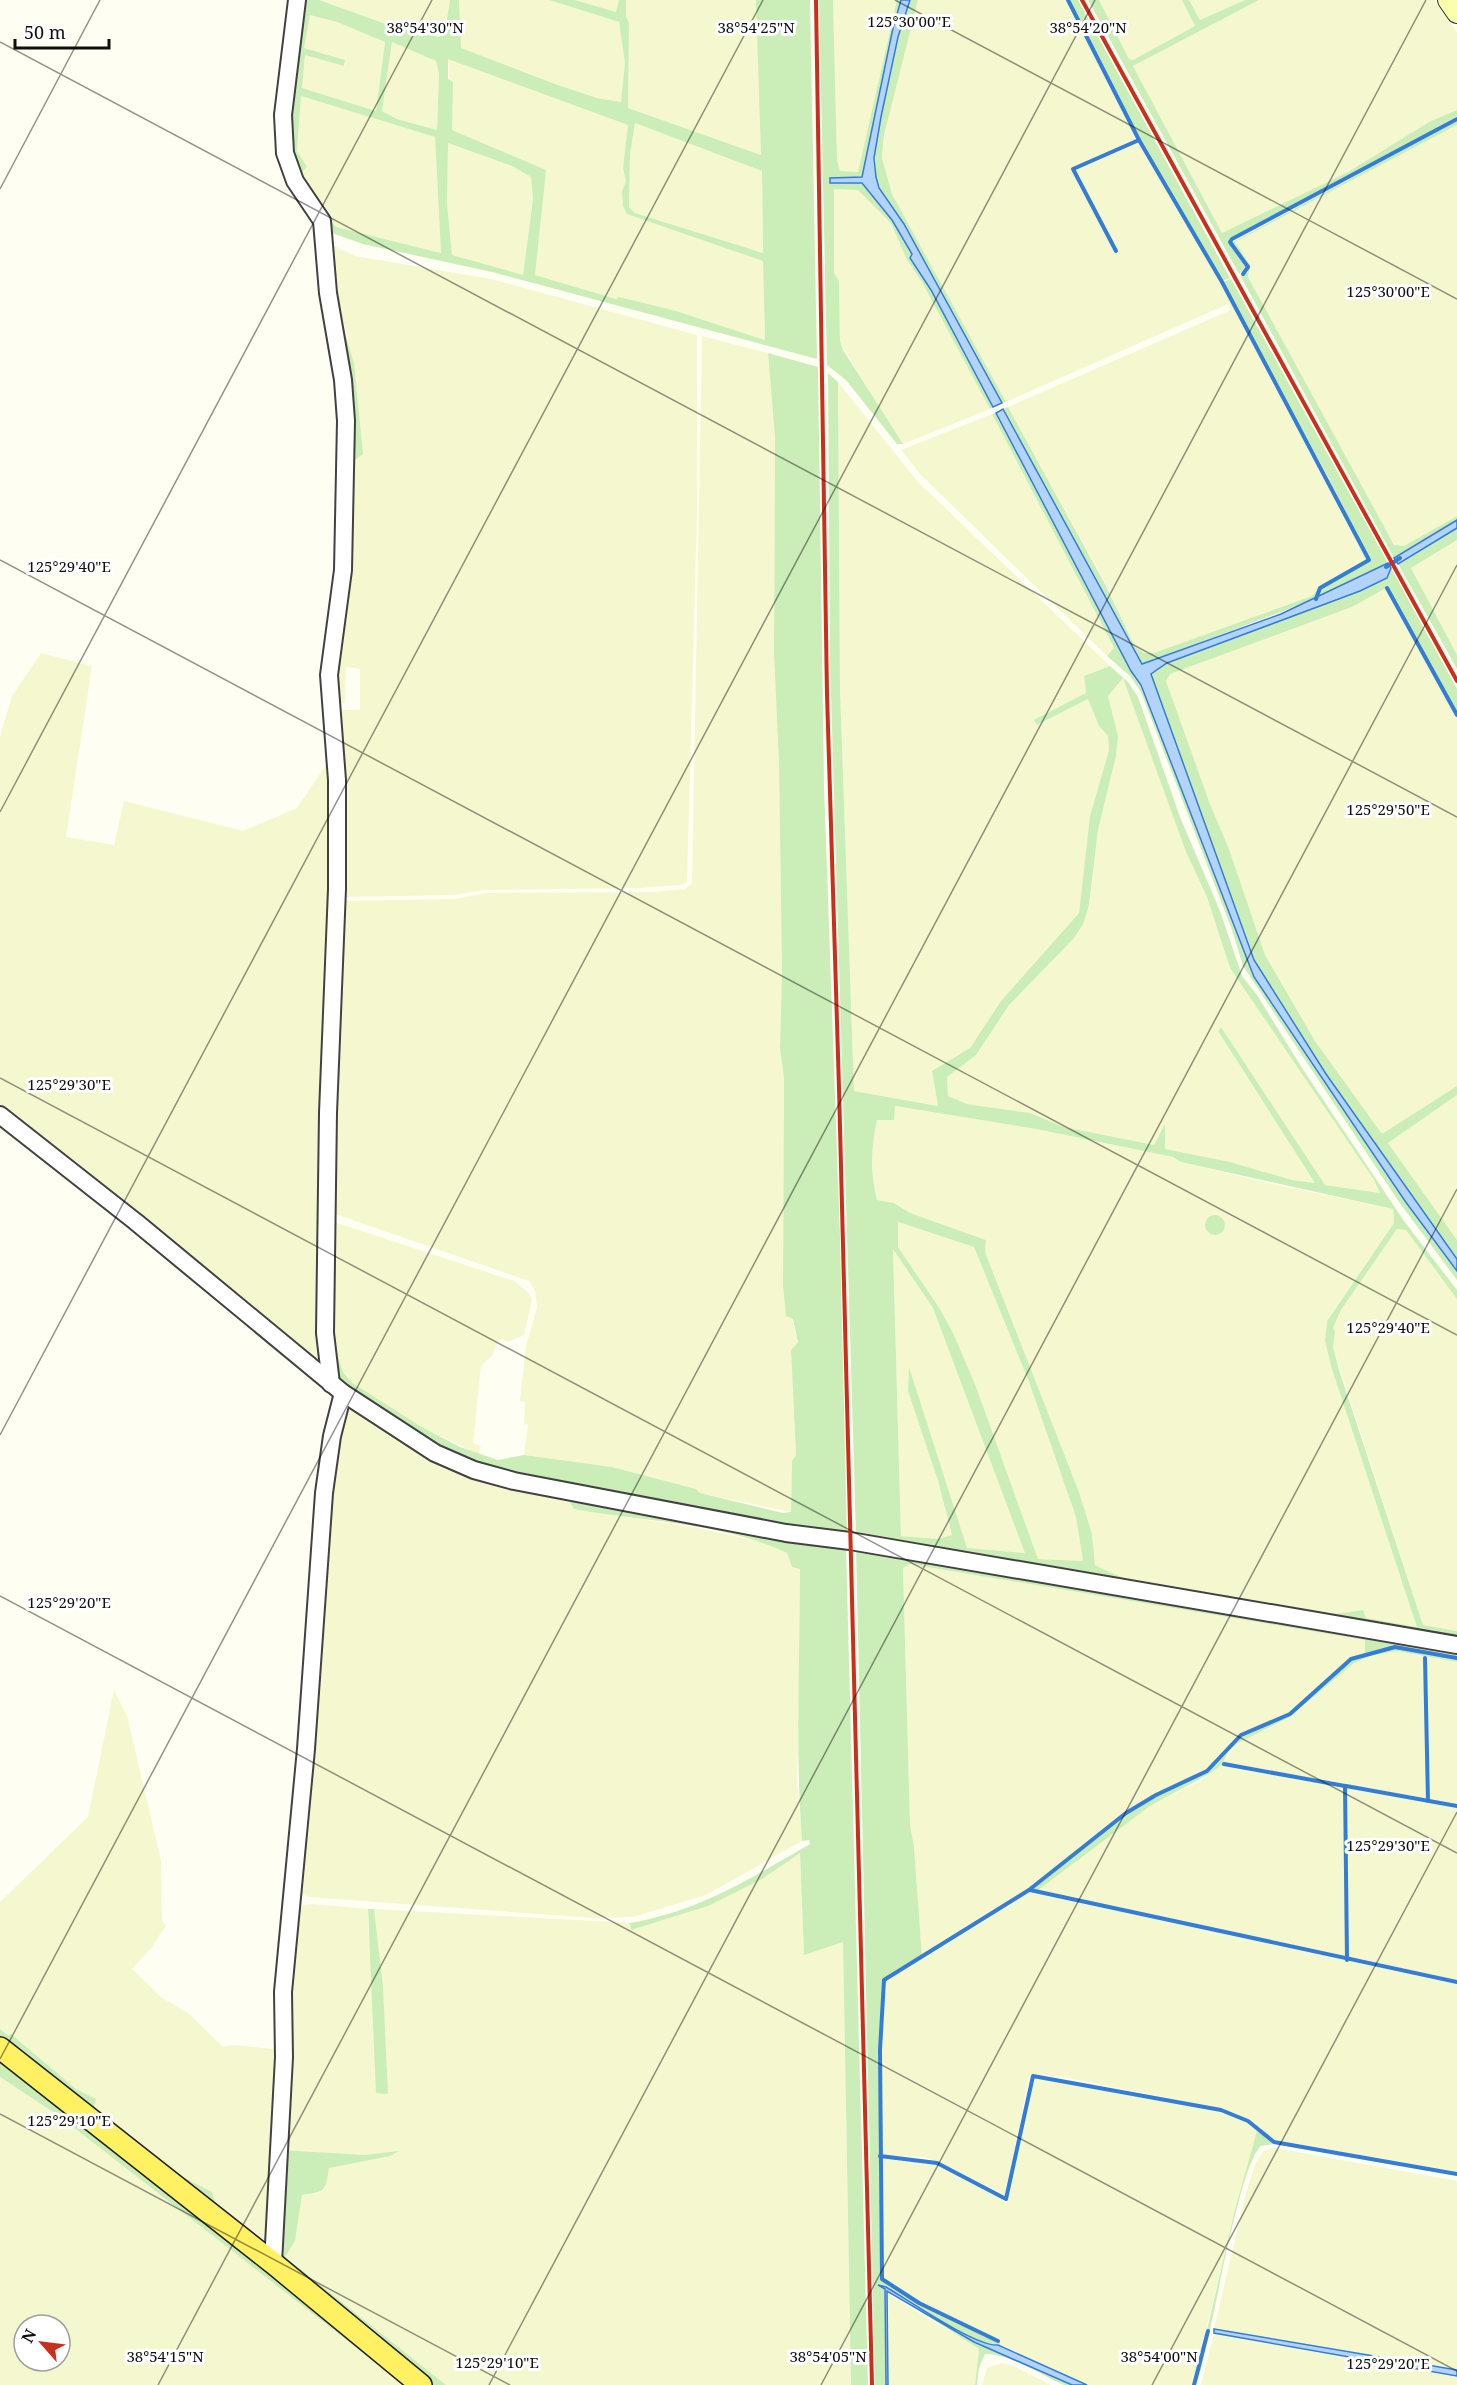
<svg xmlns="http://www.w3.org/2000/svg" width="1457" height="2385" viewBox="0 0 1457 2385" font-family="'Noto Serif',serif">
<rect width="100%" height="100%" fill="#fffef2"/>
<g fill="#f5f8cf" fill-rule="evenodd">
<polygon points="319,0 450,0 445,31 440,37 386,24"/>
<polygon points="459,0 549,0 619,22 625,63 622,102 597,98 555,84 460,48"/>
<polygon points="575,0 619,0 619,3 616,13"/>
<polygon points="626,0 758,0 761,155 628,108 629,23 626,16"/>
<polygon points="833,0 897,0 858,172 840,171 837,160"/>
<polygon points="918,0 1067,0 1137,140 1071,169 1115,252 1118,250 1074,170 1138,142 1221,283 1368,560 1319,587 1312,596 1243,623 1154,653 1144,653 1135,647 1106,584 1008,407 1231,310 1228,304 1006,402 892,194 882,158 888,115"/>
<polygon points="1099,0 1182,0 1195,26 1133,60 1129,59"/>
<polygon points="1189,0 1245,0 1200,20"/>
<polygon points="1259,0 1434,0 1457,32 1457,110 1429,122 1348,172 1222,233 1133,66"/>
<polygon points="309,14 337,22 385,42 376,111 302,88 305,55 345,66 345,60 304,48"/>
<polygon points="392,42 436,61 439,74 437,130 397,119 382,111"/>
<polygon points="448,58 629,125 623,168 626,181 622,192 627,214 763,260 765,340 676,311 616,299 534,275 545,170 452,130"/>
<polygon points="301,96 435,137 441,253 336,227 316,201 301,172 307,167 297,151"/>
<polygon points="635,123 762,171 763,254 635,213 629,207 630,154"/>
<polygon points="1457,125 1457,516 1404,546 1398,546 1389,539 1248,277 1251,270 1235,242"/>
<polygon points="448,143 512,166 531,177 533,198 523,276 452,255 447,203"/>
<polygon points="849,187 858,189 867,197 891,223 906,258 923,284 990,409 903,444 877,406 840,341 839,281 834,273 833,189"/>
<polygon points="332,245 355,256 491,279 697,335 697,514 687,882 681,885 639,888 484,890 454,895 342,897 337,710 360,710 360,669 346,667 345,703 337,703 334,677 348,337 332,287"/>
<polygon points="702,336 768,353 775,438 774,654 779,764 782,972 780,1049 784,1078 783,1286 798,1342 791,1351 796,1456 792,1461 791,1512 700,1493 696,1489 612,1467 524,1455 528,1425 524,1424 525,1402 520,1401 526,1346 537,1307 535,1291 529,1281 335,1214 335,1027 341,951 344,951 341,901 456,899 486,893 653,892 685,889 692,883"/>
<polygon points="838,382 918,482 1110,666 1084,676 1086,693 1038,725 1088,699 1099,726 1108,736 1109,750 1090,816 1079,913 1001,1001 970,1048 932,1071 938,1106 854,1091 840,688"/>
<polygon points="992,414 1114,649 1107,656 921,475 901,450"/>
<polygon points="1457,540 1457,655 1411,568"/>
<polygon points="1386,588 1457,717 1457,1086 1382,1135 1315,1041 1265,955 1229,849 1210,804 1166,681 1170,674 1352,607"/>
<polygon points="41,653 92,666 66,837 114,845 124,801 243,831 297,808 330,759 333,778 323,1356 319,1361 313,1360 0,1109 0,736 12,696"/>
<polygon points="1123,677 1186,852 1207,897 1230,968 1374,1180 1380,1193 1325,1185 1221,1027 1218,1031 1316,1183 1292,1180 1230,1162 1165,1149 1164,1126 1154,1145 1064,1127 1030,1113 967,1104 948,1096 947,1077 976,1055 1009,1005 1090,905 1098,830 1116,756 1118,736 1108,696"/>
<polygon points="1457,1095 1457,1240 1388,1143"/>
<path d="M894 1106 1036 1129 1173 1157 1181 1162 1268 1183 1393 1209 1394 1223 1327 1320 1325 1341 1331 1366 1418 1627 1365 1618 1362 1610 1335 1614 1239 1599 1229 1595 1153 1586 1113 1575 1095 1565 1092 1534 1079 1492 985 1252 986 1240 910 1213 894 1203 877 1200 873 1181 872 1143 877 1120H894ZM1206 1222 1224 1225 1220 1233 1208 1231Z"/>
<polygon points="331,1221 514,1281 529,1293 532,1300 524,1335 507,1342 503,1339 498,1342 492,1356 481,1365 473,1443 481,1446 478,1454 420,1426 351,1383 343,1372 334,1345 329,1305"/>
<polygon points="898,1222 974,1247 1029,1382 1076,1517 1083,1561 1038,1559 975,1384 953,1333 940,1309 898,1247"/>
<polygon points="1397,1229 1406,1230 1457,1299 1457,1631 1423,1625 1333,1347 1335,1332 1333,1328 1341,1310"/>
<polygon points="893,1247 933,1308 1026,1553 967,1549 909,1370 908,1391 938,1481 952,1536 938,1539 901,1536"/>
<polygon points="347,1405 566,1496 574,1509 698,1528 766,1543 787,1553 792,1567 800,1569 800,1698 797,1776 802,1841 706,1895 633,1917 593,1918 309,1897 301,1894 298,1887 335,1438"/>
<polygon points="909,1564 1365,1640 1365,1653 1350,1658 1339,1667 1290,1713 1240,1735 1207,1770 1156,1794 1126,1813 1029,1889 922,1957 914,1847 910,1825 903,1568"/>
<polygon points="1396,1651 1424,1657 1427,1799 1223,1762 1238,1743 1291,1717 1354,1663 1370,1656"/>
<polygon points="1426,1657 1457,1662 1457,1805 1430,1800"/>
<polygon points="114,1690 127,1716 161,1860 162,1921 166,1925 152,1947 132,1969 161,1997 188,2013 223,2047 234,2045 282,2050 272,2248 216,2204 212,2192 177,2174 100,2115 94,2107 96,2099 76,2089 20,2041 0,2029 0,1902 88,1817"/>
<polygon points="1222,1765 1344,1787 1346,1958 1037,1891 1150,1806 1200,1781"/>
<polygon points="1347,1788 1457,1808 1457,1981 1348,1959"/>
<polygon points="800,1853 804,1954 843,1942 851,2385 446,2385 284,2257 295,2241 302,2195 320,2193 325,2189 329,2168 397,2152 365,2155 282,2150 290,2002 301,1906 312,1904 368,1909 368,1928 387,2094 383,1986 374,1909 630,1923 631,1930 708,1906"/>
<polygon points="1030,1892 1457,1984 1457,2172 1278,2140 1266,2135 1250,2120 1220,2108 1068,2078 1036,2074 1030,2074 1029,2077 1005,2195 936,2161 924,2157 882,2155 882,2050 886,1982"/>
<path d="M0 2077 59 2116 404 2385H0ZM24 2325H60V2361H24Z"/>
<polygon points="1034,2077 1068,2081 1221,2112 1248,2123 1257,2131 1235,2209 1193,2385 1087,2385 1000,2345 1000,2340 919,2301 883,2277 882,2158 937,2164 1006,2201 1010,2193 1021,2139 1019,2134"/>
<polygon points="1275,2148 1457,2181 1457,2370 1214,2329 1246,2193 1256,2162 1264,2151"/>
<polygon points="887,2293 979,2349 975,2385 888,2385"/>
<polygon points="1214,2333 1457,2376 1457,2385 1201,2385"/>
<polygon points="1002,2363 1012,2365 1051,2385 982,2385 987,2368"/>
</g>
<g fill="#cbedb8" fill-rule="evenodd">
<path d="M303 0H319L386 24 439 37 445 31 450 0H459L461 48 555 84 597 98 621 102 625 63 619 22 549 0H575L616 12 619 0H626V16L629 23 628 108 761 155 756 0H810L817 359 492 272 363 244 326 231 301 186 288 132ZM310 15 337 22 385 42 376 111 302 88 305 55 344 66 345 60 304 48ZM392 42 436 61 439 74 437 130 397 119 382 111ZM448 59 628 125 623 168 626 181 622 191 623 206 627 214 763 261 765 340 676 311 619 297 616 299 535 275 546 170 452 130 453 82 448 79ZM301 96 435 137 441 253 336 227 316 201 301 173 307 167 297 151ZM635 123 762 171 763 253 635 213 629 207 630 154ZM448 143 512 166 531 177 533 199 523 275 452 255 447 203Z"/>
<polygon points="819,0 833,0 837,160 840,171 858,172 897,0 901,0 893,28 862,177 830,178 831,183 862,183 892,220 912,255 910,258 931,290 993,407 990,409 923,284 906,258 891,223 858,190 834,189 834,273 839,281 840,341 843,350 903,444 897,444 846,380 827,365"/>
<polygon points="910,0 918,0 884,135 882,158 892,194 1006,402 1002,403 904,224 879,188 876,177 875,150 881,117 898,37"/>
<polygon points="1069,0 1078,0 1230,278 1222,281 1140,140"/>
<polygon points="1088,0 1099,0 1129,59 1133,60 1195,26 1182,0 1189,0 1200,20 1245,0 1259,0 1133,66 1222,233 1348,172 1429,122 1457,110 1457,116 1363,169 1230,238 1229,243 1245,267 1239,274"/>
<polygon points="1457,121 1457,125 1235,242 1250,265 1248,277 1394,545 1404,546 1457,516 1457,520 1394,558 1241,277 1248,272 1249,267 1233,242"/>
<polygon points="1231,279 1388,563 1317,598 1320,588 1370,560 1326,473 1228,296 1223,282"/>
<polygon points="332,287 354,364 363,454 351,463"/>
<polygon points="768,353 818,367 824,786 840,1237 847,1537 476,1466 392,1422 341,1381 335,1364 334,1345 343,1372 351,1382 420,1426 460,1447 498,1460 524,1455 612,1467 696,1489 700,1493 783,1513 791,1512 792,1461 796,1455 791,1350 798,1342 793,1319 786,1316 783,1286 784,1078 780,1049 782,972 779,764 774,654 775,438"/>
<path d="M828 373 838 382 840 688 854 1091 938 1106 932 1071 970 1048 1001 1001 1079 913 1090 816 1109 750 1108 736 1099 726 1088 699 1037 725 1034 720 1086 693 1084 676 1110 666 1128 682 1138 697 1180 817 1220 911 1242 976 1257 995 1302 1068 1404 1221 1457 1290V1299L1406 1230 1397 1229 1341 1310 1333 1328 1335 1332 1333 1347 1340 1373 1423 1625 1457 1631V1639L856 1535 830 661ZM1123 678 1186 852 1207 897 1230 968 1374 1180 1380 1193 1325 1185 1221 1027 1218 1031 1315 1183 1292 1180 1230 1162 1165 1149V1124L1154 1145 1064 1127 1030 1113 967 1104 948 1096 947 1077 976 1055 1009 1005 1074 938 1083 924 1089 905 1098 830 1116 756 1118 736 1108 696ZM895 1106 1036 1129 1173 1157 1181 1162 1393 1209 1394 1223 1327 1321 1325 1341 1331 1366 1417 1627 1366 1618 1363 1610 1335 1614 1239 1599 1229 1595C1184 1593 1135 1587 1095 1565L1092 1534 1079 1492 985 1252 986 1240 910 1213 894 1203 877 1200C870 1172 871 1148 877 1120H894ZM898 1222 974 1247 1029 1382 1076 1517 1083 1561 1038 1559 975 1384 953 1333 940 1309 898 1247ZM893 1249 933 1308 1025 1553 967 1548 909 1367 908 1391 938 1481 952 1535 938 1539 901 1536Z"/>
<polygon points="1008,407 1105,584 1135,647 1144,653 1154,653 1312,596 1319,587 1315,599 1142,664 1003,409"/>
<polygon points="996,413 1131,671 1141,685 1254,977 1405,1201 1457,1271 1457,1280 1399,1202 1243,966 1232,930 1141,692 1130,676 1107,656 1114,648 992,414"/>
<polygon points="1457,528 1457,540 1411,568 1457,655 1457,669 1398,564"/>
<polygon points="1391,568 1457,689 1457,712 1388,587 1352,607 1170,674 1166,681 1210,804 1229,849 1265,955 1315,1041 1382,1134 1457,1086 1457,1095 1388,1143 1457,1240 1457,1259 1326,1074 1254,960 1151,674 1167,663 1360,591 1383,580"/>
<circle cx="1215" cy="1225" r="10"/>
<path d="M566 1496 846 1547 868 2385H851L843 1942 804 1955 800 1853 762 1879 708 1906 631 1930 630 1923C700 1911 749 1879 810 1844L809 1840 802 1841C795 1751 800 1660 800 1569L792 1567 787 1553C722 1522 644 1522 574 1509Z"/>
<path d="M856 1546 1457 1650V1657L1395 1646 1365 1653V1640L909 1564 903 1568 910 1825 914 1847 922 1957 883 1980 879 2050 881 2279 919 2304 1000 2342V2345C964 2342 918 2305 886 2287V2385H875Z"/>
<polygon points="1395,1648 1457,1659 1457,1662 1396,1651 1370,1656 1354,1663 1290,1717 1238,1743 1228,1752 1222,1765 1209,1774 1150,1806 1037,1891 1032,1890 1126,1814 1174,1786 1208,1772 1241,1736 1290,1714 1351,1660"/>
<polygon points="368,1909 374,1909 383,1986 388,2094 376,2093"/>
<polygon points="0,2029 8,2035 11,2034 76,2089 96,2099 94,2107 100,2115 177,2174 212,2192 216,2204 272,2248 270,2253 0,2038"/>
<polygon points="0,2054 413,2385 404,2385 59,2116 0,2077"/>
<path d="M1257 2131 1274 2143 1457 2176 1274 2144 1261 2146C1240 2164 1215 2315 1205 2351 1203 2361 1200 2377 1195 2385L1210 2331 1207 2330 1235 2209Z"/>
<path d="M282 2150 365 2155 399 2151 390 2156 329 2168C325 2193 326 2191 302 2195L295 2241 285 2257 446 2385H429L276 2258Z"/>
<path d="M887 2290 974 2342 1072 2385H1064C1044 2376 1006 2352 985 2354L979 2368 977 2385H975L979 2349Z"/>
</g>
<g fill="#b2d4fa" stroke="#347dd7" stroke-width="1.5">
<polygon points="901,0 910,0 898,37 881,117 874,158 876,177 879,188 904,224 1002,403 993,407 931,290 910,258 912,254 892,220 862,183 830,183 830,178 862,177 893,28"/>
<polygon points="1003,409 1142,664 1281,614 1388,563 1391,568 1387,578 1360,591 1167,663 1151,674 1254,960 1326,1074 1457,1259 1457,1271 1405,1201 1254,977 1141,685 1131,671 996,413"/>
<polygon points="1457,520 1457,528 1398,564 1394,558"/>
<path d="M878 2285 886 2287C908 2300 976 2347 998 2345L1087 2385H1072L974 2342 887 2291 888 2385H886L885 2289Z"/>
<polygon points="1214,2329 1457,2370 1457,2376 1214,2333"/>
</g>
<g fill="none" stroke-linecap="round" stroke-linejoin="round">
<g stroke="#347dd7" stroke-width="4">
<polyline points="1068,0 1139,140 1222,282 1369,560 1320,588 1316,599"/>
<polyline points="1116,251 1073,169 1139,140"/>
<polyline points="1243,274 1248,267 1230,242 1232,239 1457,119"/>
<polyline points="1386,567 1400,558"/>
<polyline points="1387,588 1457,715"/>
<polyline points="1425,1658 1428,1801"/>
<polyline points="1224,1764 1345,1786 1347,1960"/>
<polyline points="1346,1786 1457,1806"/>
<polyline points="1030,1890 1457,1982"/>
<polyline points="880,2156 937,2163 1006,2199 1033,2076 1221,2110 1248,2121 1274,2142 1457,2174"/>
<polyline points="998,2341 919,2303 882,2279 880,2050 884,1980 1029,1890 1126,1813 1156,1795 1207,1771 1241,1735 1290,1714 1351,1659 1395,1647 1457,1658"/>
<polyline points="1194,2385 1208,2331"/>
</g>
<g stroke="#424242" stroke-width="20">
<g id="tertiary">
<polyline points="297,0 283,115 285,153 295,181 322,221 328,293 343,380 346,421 343,570 329,675 337,780 337,889 328,1113 325,1333 331,1384"/>
<polyline points="0,1115 136,1222 343,1393 435,1453 474,1470 514,1481 786,1533 850,1541 1457,1645"/>
<polyline points="273,2263 284,2057 283,1992 306,1749 324,1493 332,1436 343,1393"/>
</g>
</g>
<g stroke="#313131" stroke-width="22">
<polyline id="secondary" points="1448,0 1457,13"/>
</g>
<g stroke="#202020" stroke-width="24">
<polyline id="primary" points="0,2048 273,2263 421,2385"/>
</g>
<use href="#tertiary" stroke="#fff" stroke-width="16"/>
<use href="#secondary" stroke="#fbffad" stroke-width="20"/>
<use href="#primary" stroke="#fff162" stroke-width="21"/>
<g stroke="#ca2f1d" stroke-width="4">
<polyline points="816,0 827,694 839,1088 872,2385"/>
<polyline points="1082,0 1457,681"/>
</g>
</g>
<path fill="none" stroke="#0f0f0f" stroke-width="1.5" stroke-opacity="0.45" d="M895 0 1457 299M0 42 1457 817M0 189 100 0M0 560 1457 1335M0 812 432 0M0 1078 1457 1853M0 1435 763 0M0 1596 1457 2371M0 2059 1095 0M0 2114 510 2385M158 2385 1426 0M489 2385 1457 565M821 2385 1457 1189M1152 2385 1457 1812"/>
<g font-size="15" text-anchor="middle" fill="#0f0f0f" stroke="#fff" stroke-width="6" stroke-linejoin="round" paint-order="stroke">
<text x="909" y="27">125°30'00"E</text>
<text x="425" y="33">38°54'30"N</text>
<text x="756" y="33">38°54'25"N</text>
<text x="1088" y="33">38°54'20"N</text>
<text x="1388" y="297">125°30'00"E</text>
<text x="69" y="572">125°29'40"E</text>
<text x="1388" y="815">125°29'50"E</text>
<text x="69" y="1090">125°29'30"E</text>
<text x="1388" y="1333">125°29'40"E</text>
<text x="69" y="1608">125°29'20"E</text>
<text x="1388" y="1851">125°29'30"E</text>
<text x="69" y="2126">125°29'10"E</text>
<text x="165" y="2362">38°54'15"N</text>
<text x="828" y="2362">38°54'05"N</text>
<text x="1159" y="2362">38°54'00"N</text>
<text x="497" y="2368">125°29'10"E</text>
<text x="1388" y="2369">125°29'20"E</text>
</g>
<g transform="translate(42 2343) rotate(298)"><circle r="28" fill="#ffffff" stroke="#9f9f9f" stroke-width="1.5"/>
<path d="M0-4.5L10 22L0 15L-10 22Z" fill="#ca2f1d"/>
<text y="-9" font-size="16" font-weight="bold" text-anchor="middle" fill="#0f0f0f">N</text>
</g>
<path d="M15 39v9h94v-9" fill="none" stroke="#0f0f0f" stroke-width="3"/>
<text x="24" y="39" font-size="18" fill="#0f0f0f" stroke="#ffffff" stroke-width="4.5" paint-order="stroke">50 m</text>
</svg>
